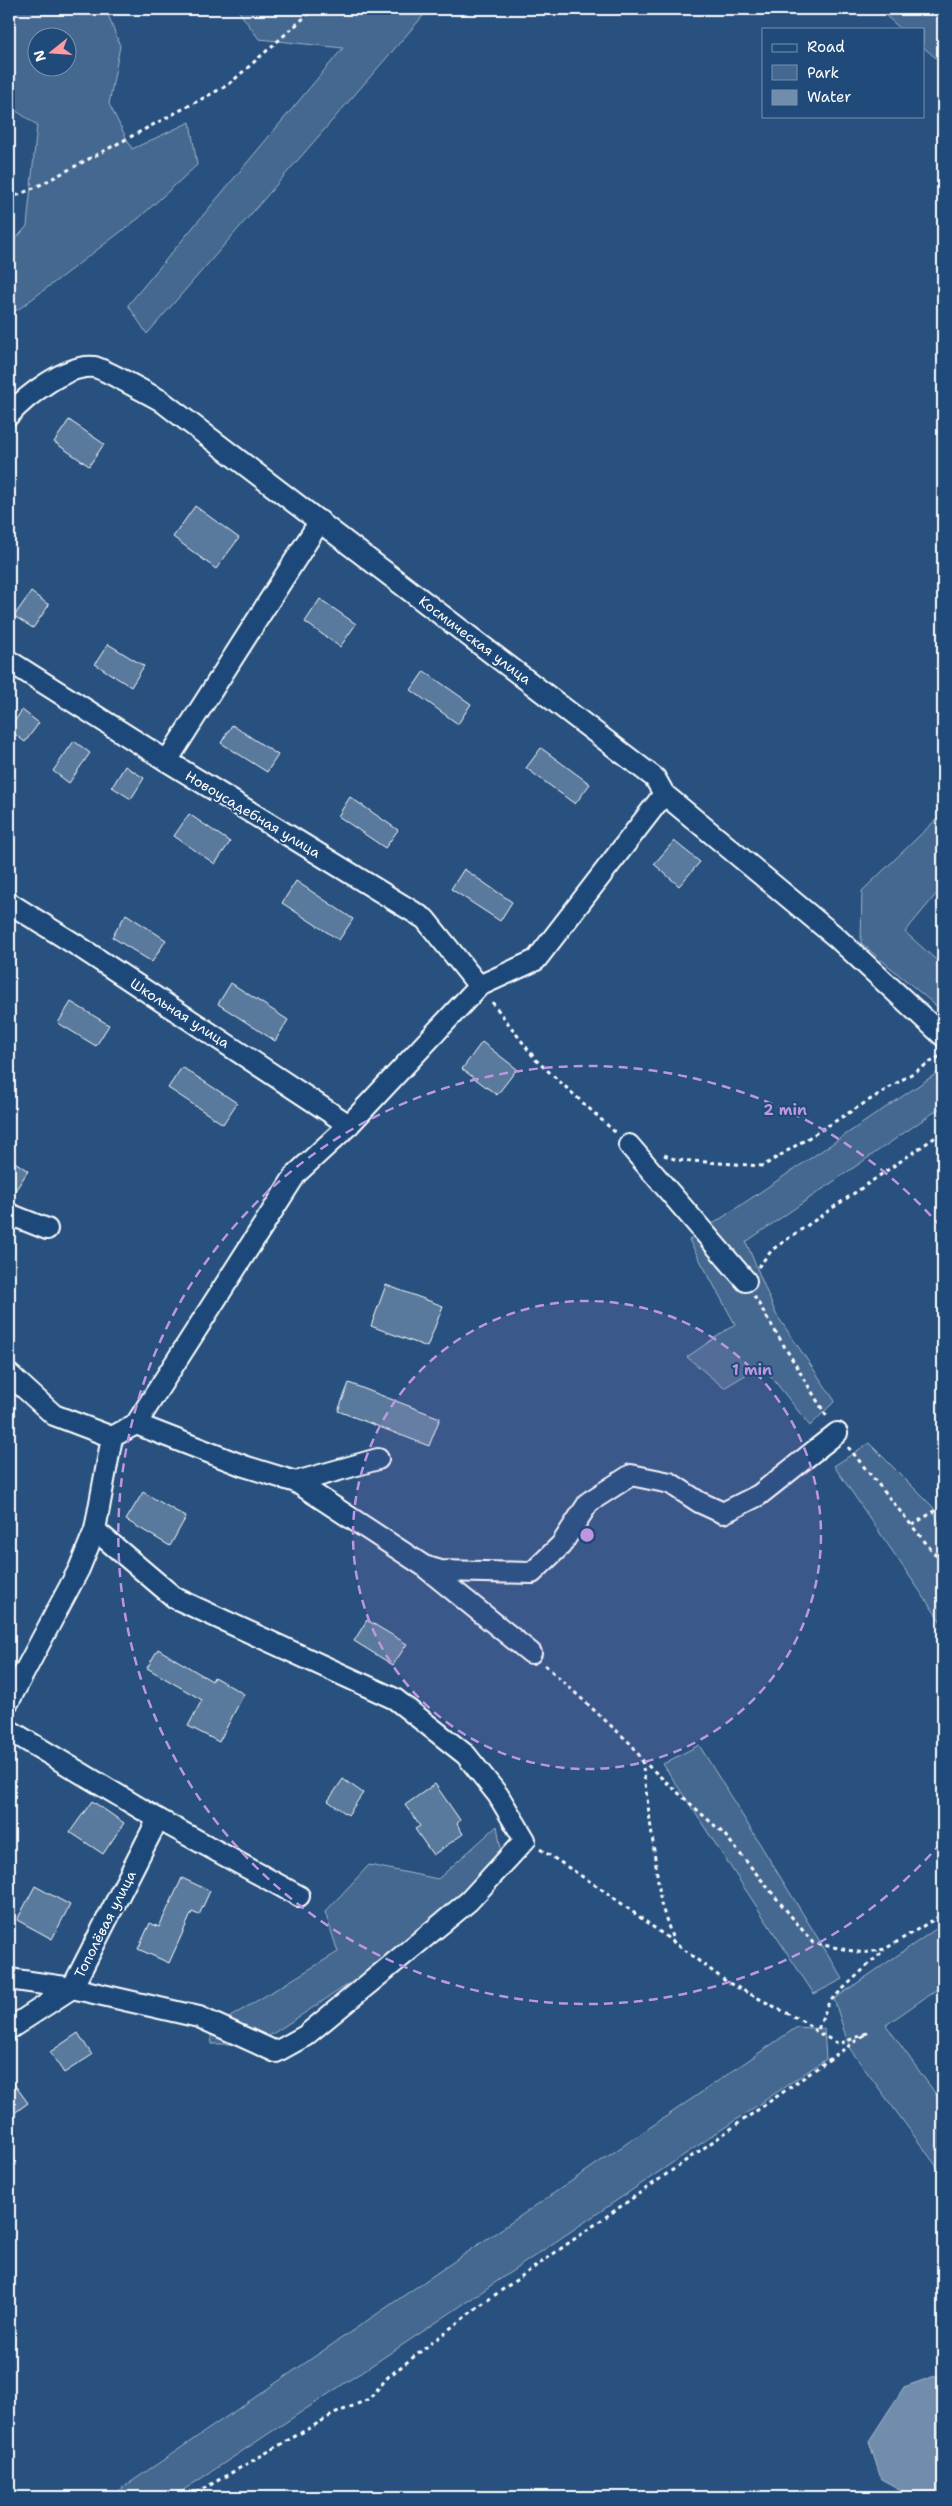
<svg xmlns="http://www.w3.org/2000/svg" width="952" height="2506" viewBox="0 0 952 2506" font-family="'Shantell Sans',sans-serif">
<rect width="100%" height="100%" fill="#28517f"/>
<filter id="ink" filterUnits="userSpaceOnUse"><feTurbulence type="fractalNoise" baseFrequency=".02" numOctaves="2"/><feDisplacementMap in="SourceGraphic" scale="10" xChannelSelector="R" yChannelSelector="G"/><feConvolveMatrix kernelMatrix="1 2 1 2 8 2 1 2 1" color-interpolation-filters="sRGB"/></filter>
<g filter="url(#ink)">
<g fill="#446890" stroke="#a2b4c8" fill-rule="evenodd">
<path d="M9 9H106L120 46 109 104 132 149 190 122 197 165 139 218 19 309 9 313V247L27 226 37 125 9 106ZM38 38H68V68H38Z"/>
<polygon points="237,9 429,9 147,334 128,305 343,48 259,39"/>
<polygon points="878,9 943,9 943,64 923,47 923,29 901,29"/>
<polygon points="943,813 943,886 905,932 943,966 943,1005 940,1009 861,943 862,891"/>
<polygon points="943,1069 943,1106 746,1242 776,1314 835,1401 810,1426 762,1365 724,1388 687,1357 735,1324 689,1240"/>
<polygon points="869,1443 933,1507 943,1536 943,1625 834,1466"/>
<polygon points="699,1745 843,1979 814,1994 663,1764"/>
<polygon points="497,1826 504,1866 499,1886 257,2044 212,2044 210,2029 338,1952 325,1912 369,1865 438,1879"/>
<polygon points="943,1924 943,1985 886,2025 943,2104 943,2175 850,2049 834,1999"/>
<polygon points="797,2027 824,2029 826,2059 425,2330 173,2497 109,2497"/>
</g>
<polygon fill="#718dab" stroke="#aabbcd" points="943,2373 943,2497 914,2497 881,2479 869,2441 904,2387"/>
<g fill="#5a7a9d" stroke="#fff">
<polygon points="69,420 104,444 89,466 54,442"/>
<polygon points="195,506 239,538 216,569 173,537"/>
<polygon points="31,592 49,605 33,628 14,616"/>
<polygon points="320,599 356,624 340,647 305,622"/>
<polygon points="108,644 144,666 131,687 95,664"/>
<polygon points="424,671 471,704 458,724 411,690"/>
<polygon points="22,710 39,723 25,742 9,730"/>
<polygon points="232,725 278,755 267,772 221,743"/>
<polygon points="74,741 90,753 69,783 53,771"/>
<polygon points="541,748 590,784 575,804 526,768"/>
<polygon points="125,766 144,778 131,799 112,787"/>
<polygon points="350,797 398,830 385,848 338,816"/>
<polygon points="189,814 230,842 215,864 174,836"/>
<polygon points="674,841 700,862 679,886 654,864"/>
<polygon points="464,869 512,902 500,921 451,889"/>
<polygon points="296,881 353,919 339,940 282,903"/>
<polygon points="126,914 166,940 152,962 112,937"/>
<polygon points="231,983 288,1020 275,1041 218,1004"/>
<polygon points="71,1002 109,1025 96,1046 58,1023"/>
<polygon points="482,1042 517,1069 497,1095 462,1069"/>
<polygon points="182,1067 237,1103 223,1124 168,1088"/>
<polygon points="9,1158 28,1171 9,1200"/>
<polygon points="386,1285 443,1306 427,1347 371,1326"/>
<polygon points="349,1383 440,1418 429,1446 338,1411"/>
<polygon points="143,1492 186,1517 170,1546 126,1520"/>
<polygon points="367,1620 407,1644 393,1665 354,1641"/>
<polygon points="158,1649 212,1681 214,1677 244,1694 219,1742 188,1726 202,1700 147,1668"/>
<polygon points="343,1779 363,1793 348,1815 328,1801"/>
<polygon points="435,1784 460,1820 457,1824 463,1834 433,1855 415,1829 420,1826 405,1805"/>
<polygon points="92,1801 124,1823 103,1854 70,1832"/>
<polygon points="182,1878 210,1891 199,1915 192,1912 169,1963 138,1949 150,1923 159,1927"/>
<polygon points="35,1886 70,1905 52,1939 17,1920"/>
<polygon points="78,2033 92,2055 64,2073 50,2052"/>
<polygon points="9,2077 28,2103 9,2117"/>
</g>
<g fill="none" stroke-linecap="round" stroke-linejoin="round">
<g stroke="#fff" stroke-width="24">
<g id="minor">
<path d="M9 415C26 396 67 364 94 367 103 368 148 394 160 400L655 778 664 794 836 937 943 1036"/>
<polyline points="9,661 167,761 425,919 479,986"/>
<polyline points="167,761 320,521"/>
<polyline points="9,903 78,946 349,1125"/>
<polyline points="629,1145 746,1281"/>
<polyline points="9,1214 47,1229"/>
<polyline points="9,1374 54,1415 112,1437"/>
<polyline points="136,1424 244,1466 296,1482 378,1459"/>
<polyline points="112,1437 136,1424 296,1174 349,1125 479,986 536,960 664,794"/>
<polyline points="296,1482 424,1566 441,1571 532,1573 561,1545 589,1502 631,1475 670,1483 699,1502 723,1513 759,1495 837,1433"/>
<polyline points="427,1569 531,1653"/>
<polyline points="9,1701 79,1569 95,1530 112,1437"/>
<polyline points="9,1730 158,1819 299,1896"/>
<polyline points="9,1979 72,1988 199,2017 276,2052 305,2036 469,1901 525,1840 498,1795 466,1755 395,1699 175,1598 95,1530"/>
<polyline points="9,2029 72,1988 158,1819"/>
</g>
</g>
<g stroke="#fff" stroke-width="3" stroke-dasharray="4 4" stroke-linecap="butt">
<polyline points="9,199 36,187 228,85 314,9"/>
<polyline points="492,1002 536,1060 616,1133"/>
<polyline points="664,1155 677,1160 763,1166 942,1055"/>
<polyline points="758,1267 773,1249 943,1132"/>
<polyline points="754,1296 827,1417"/>
<polyline points="848,1447 943,1564"/>
<polyline points="912,1525 943,1506"/>
<polyline points="545,1665 632,1745 644,1762 724,1834 813,1943 863,1953 885,1949 943,1914"/>
<polyline points="642,1760 661,1904 674,1943"/>
<polyline points="540,1849 606,1892 727,1982 806,2023 817,2032 829,2002 884,1950"/>
<polyline points="189,2497 334,2414 369,2399 388,2377 475,2309 867,2033 839,2044 817,2032"/>
</g>
<use href="#minor" stroke="#1f4a7a" stroke-width="20"/>
</g>
</g>
<circle cx="587" cy="1535" r="234" fill="#bd96df" fill-opacity=".12"/>
<g fill="none" stroke="#bd96df" stroke-width="2.5" stroke-dasharray="9 6">
<circle cx="587" cy="1535" r="234"/>
<path d="M941 1843A469 469 0 1 1 941 1227"/>
</g>
<g text-anchor="middle" stroke-width="4" stroke-linejoin="round" paint-order="stroke">
<g font-size="14" fill="#fff" stroke="#1f4a7a">
<text transform="translate(475 640) rotate(37)" y="5">Космическая улица</text>
<text transform="translate(253 814) rotate(31)" y="5">Новоусадебная улица</text>
<text transform="translate(180 1013) rotate(33)" y="5">Школьная улица</text>
<text transform="translate(105 1924) rotate(-63)" y="5">Тополёвая улица</text>
</g>
</g>
<circle cx="587" cy="1535" r="8" fill="#bd96df" stroke="#1f4a7a" stroke-width="2.5"/>
<g font-size="15" text-anchor="middle" font-weight="bold" fill="#bd96df" stroke="#1f4a7a" stroke-width="4" stroke-linejoin="round" paint-order="stroke">
<text x="785" y="1115">2 min</text>
<text x="752" y="1375">1 min</text>
</g>
<rect width="952" height="2506" fill="none" stroke="#1f4a7a" stroke-width="30"/>
<rect x="15" y="15" width="922" height="2476" fill="none" stroke="#fff" stroke-width="2" filter="url(#ink)"/>
<rect x="762" y="28" width="162" height="90" fill="#1f4a7a" stroke="#7992af"/>
<rect x="772" y="44" width="25" height="8" fill="#1f4a7a" stroke="#7992af"/>
<text x="807" y="52" font-size="15" fill="#ffffff">Road</text>
<rect x="772" y="65" width="25" height="15" fill="#446890" stroke="#7992af"/>
<text x="807" y="78" font-size="15" fill="#ffffff">Park</text>
<rect x="772" y="90" width="25" height="15" fill="#718dab" stroke="#7992af"/>
<text x="807" y="102" font-size="15" fill="#ffffff">Water</text>
<g transform="translate(52 52) rotate(253)"><circle r="24" fill="#1f4a7a" stroke="#7992af"/>
<path d="M0-4L9 19L0 12L-9 19Z" fill="#ff9aa2"/>
<text y="-8" font-size="14" font-weight="bold" text-anchor="middle" fill="#ffffff">N</text>
</g>
</svg>
